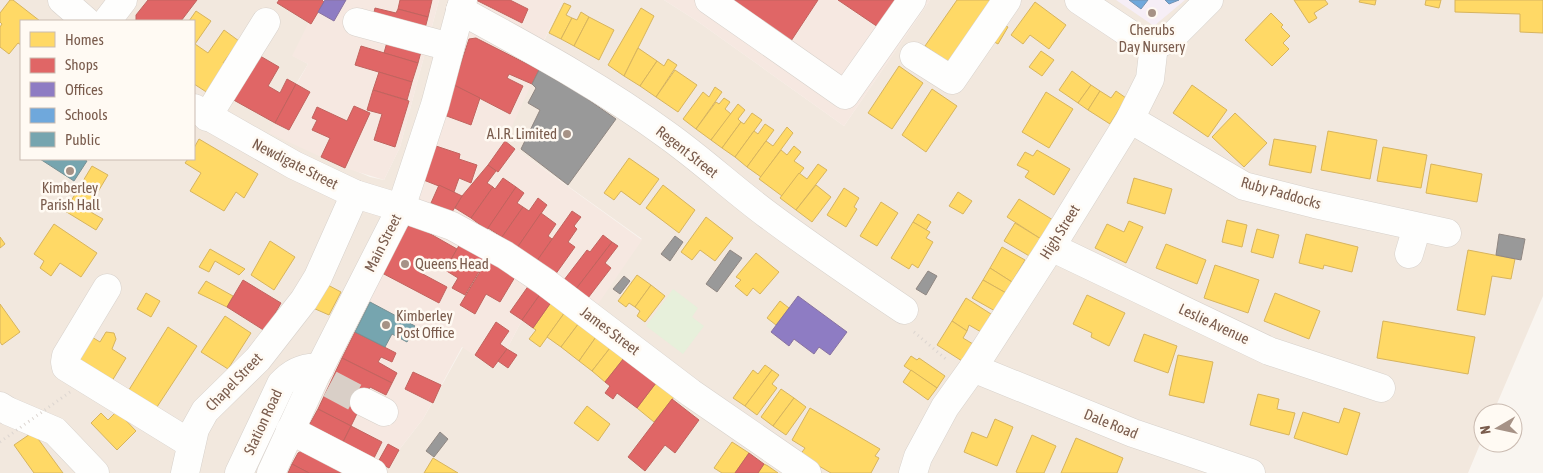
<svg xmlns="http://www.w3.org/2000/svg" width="1543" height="473" viewBox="0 0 1543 473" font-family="'Asap Condensed',sans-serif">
<rect width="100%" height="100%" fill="#f9f5f0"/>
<g fill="#f2e8de" fill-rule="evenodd">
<path d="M0 0H320L293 56 308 64 296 84 313 152 370 177 384 180 400 147 439 0H472L281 473H0ZM21 21H194V159H21Z"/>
<polygon points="563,0 664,0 697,21 844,126 930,0 1543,0 1543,296 1493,413 1483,413 1483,437 1468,473 374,473 378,462 389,467 399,450 423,419 463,347 494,368 507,349 522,320 541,293 642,239 505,141 532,67"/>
</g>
<g fill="#f6e8e1">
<polygon points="320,0 439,0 400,147 384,180 345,168 269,133 308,64 292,56"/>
<polygon points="472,0 563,0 532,66 538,70 505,141 642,240 596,307 541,293 522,320 507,349 493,368 462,347 423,419 399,450 389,468 378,463 374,473 281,473"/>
<polygon points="664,0 930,0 844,126 697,21"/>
</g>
<polygon fill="#f6eef6" points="1116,0 1185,0 1154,26"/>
<polygon fill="#e7f0db" points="673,289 698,308 692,317 704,326 683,354 646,326"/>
<g fill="#ffd966" stroke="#d7b45e">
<polygon points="10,0 13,0 40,21 21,21 21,45 18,43 9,54 0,47 0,27 2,24 0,22 0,13"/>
<polygon points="957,0 991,0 948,62 925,46"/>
<polygon points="1294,0 1325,0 1328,4 1314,13 1317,18 1309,23"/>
<polygon points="1360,0 1376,0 1375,5 1359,2"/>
<polygon points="1426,0 1441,0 1439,8 1425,5"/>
<polygon points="1455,0 1543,0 1543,33 1520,32 1520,14 1455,12"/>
<polygon points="1035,2 1066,25 1049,49 1030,35 1023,44 1011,35"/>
<polygon points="564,3 571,6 566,15 572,18 561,39 549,33"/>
<polygon points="641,8 654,16 624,76 608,65"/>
<polygon points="196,11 211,21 195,44 208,53 224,30 239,41 223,63 229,68 211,95 194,84 194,21 189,21"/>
<polygon points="581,12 589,17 574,46 561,39 572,18 577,20"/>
<polygon points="1271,13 1283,25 1281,27 1290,36 1283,43 1289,49 1272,66 1245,40"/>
<polygon points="589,17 614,30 599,60 574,46"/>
<polygon points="999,22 1008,27 998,44 989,39"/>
<polygon points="638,48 657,61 640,86 624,76"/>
<polygon points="1041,51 1054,60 1042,76 1029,67"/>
<polygon points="668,59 677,65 656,97 640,86 657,61 664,66"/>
<polygon points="899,66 923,83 892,129 868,113"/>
<polygon points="675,70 697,85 678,112 656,97"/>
<polygon points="1072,71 1091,85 1078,103 1059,90"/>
<polygon points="1091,85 1100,91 1088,110 1078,103"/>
<polygon points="1192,85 1227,110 1208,137 1173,113"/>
<polygon points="715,87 722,92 696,129 683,119 703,92 709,97"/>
<polygon points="932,89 957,106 926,152 902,135"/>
<polygon points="1100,91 1111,98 1116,91 1126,98 1110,124 1088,110"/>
<polygon points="1046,92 1073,109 1049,148 1022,132"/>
<polygon points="724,98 730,102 725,109 731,114 711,140 696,129 716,102 719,104"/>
<polygon points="738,104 745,110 738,119 741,122 722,148 711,140"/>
<polygon points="752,113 762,120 735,157 722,148 741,122 744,124"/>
<polygon points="1235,113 1267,143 1244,167 1212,137"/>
<polygon points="765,124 774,130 747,167 735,157 754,131 758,134"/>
<polygon points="787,127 793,133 761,177 747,167 766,141 773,146"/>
<polygon points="1328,131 1377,140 1370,179 1321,170"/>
<polygon points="199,139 258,174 244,198 236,192 224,211 190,191 201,173 185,163 188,159 194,159 194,148"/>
<polygon points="1274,139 1316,146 1311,173 1269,165"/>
<polygon points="794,146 801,152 794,161 804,168 782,196 759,179 781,150 787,155"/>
<polygon points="1383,147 1427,155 1421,188 1377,181"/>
<polygon points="1037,150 1070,169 1054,195 1025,177 1029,171 1017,165 1025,152 1033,156"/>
<polygon points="629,158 659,179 640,205 621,191 614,200 604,193"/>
<polygon points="818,164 827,170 796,210 780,198 799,173 807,179"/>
<polygon points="1431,164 1482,174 1477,202 1426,193"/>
<polygon points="92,166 108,175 87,210 103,219 96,230 65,211"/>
<polygon points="1134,178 1172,189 1165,214 1127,203"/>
<polygon points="663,185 695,210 679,233 646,208"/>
<polygon points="816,185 831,197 812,222 796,210"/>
<polygon points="844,188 859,198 854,207 857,209 846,227 827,215"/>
<polygon points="958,192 972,201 963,214 949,206"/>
<polygon points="1019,199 1053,220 1041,239 1007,217"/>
<polygon points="881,202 898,213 877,246 860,236"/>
<polygon points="918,214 931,222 926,230 913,222"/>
<polygon points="706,217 733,238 715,261 700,250 692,260 681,252"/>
<polygon points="1227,220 1247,225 1242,247 1222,242"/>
<polygon points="1129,221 1143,227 1126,263 1095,248 1107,224 1124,232"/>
<polygon points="913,222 930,232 926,238 933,242 918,268 912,264 909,269 891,258"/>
<polygon points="1015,223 1041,239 1031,257 1004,241"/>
<polygon points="54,224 97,253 81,277 60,263 51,276 40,268 44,261 34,254"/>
<polygon points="1257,229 1279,235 1273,258 1251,252"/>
<polygon points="1306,234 1358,247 1352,272 1324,265 1323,269 1299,263"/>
<polygon points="0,237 5,244 0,248"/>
<polygon points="270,241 295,257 274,290 251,275"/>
<polygon points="1166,244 1206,260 1197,284 1156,268"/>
<polygon points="1002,247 1025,260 1012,282 990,268"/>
<polygon points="210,249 245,269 239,275 215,261 209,272 199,267"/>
<polygon points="1468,250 1515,259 1511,279 1492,276 1485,315 1457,310"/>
<polygon points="756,253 779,272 760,294 753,288 747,296 735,286 741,280 736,277"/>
<polygon points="1215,265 1259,280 1248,313 1204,298"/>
<polygon points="990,268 1012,282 1006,293 983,280"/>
<polygon points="637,275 651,285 635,307 629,303 626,307 618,301"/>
<polygon points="983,280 1006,293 995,311 972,298"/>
<polygon points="206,281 233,296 227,307 198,293"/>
<polygon points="326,284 341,292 329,315 313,308"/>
<polygon points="651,285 665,296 645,322 637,316 640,311 635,307"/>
<polygon points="146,293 160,301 151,317 137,309"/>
<polygon points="1275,293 1320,311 1309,339 1264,321"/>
<polygon points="1087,295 1125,313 1109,346 1091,337 1092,333 1073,324"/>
<polygon points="966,298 991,314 981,332 969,325 967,331 952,321"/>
<polygon points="780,301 789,308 776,325 767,318"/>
<polygon points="551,302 565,312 540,347 529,339 536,330 533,328"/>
<polygon points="0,304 20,332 2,345 0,342"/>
<polygon points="565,312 579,323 561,347 547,337"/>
<polygon points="225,316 251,333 228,369 201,352"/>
<polygon points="952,321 967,331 963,338 973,344 962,361 937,345"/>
<polygon points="1383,321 1475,337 1468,374 1377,358"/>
<polygon points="579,323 596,337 579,361 561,347"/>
<polygon points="168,327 197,346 155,410 127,393"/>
<polygon points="106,332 114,333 116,339 112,349 126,358 112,381 73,359 87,334 100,342"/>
<polygon points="1144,334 1177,346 1168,373 1134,361"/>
<polygon points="596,337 610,348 592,371 579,361"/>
<polygon points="610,348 624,358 605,382 592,371"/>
<polygon points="1178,355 1213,362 1204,403 1169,395"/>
<polygon points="911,356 917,360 919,358 945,376 937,388 904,366"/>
<polygon points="765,365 772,370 745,406 733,398 753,370 758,374"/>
<polygon points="772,370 779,375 772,384 777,388 757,415 745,406"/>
<polygon points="911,370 937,388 928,400 903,382"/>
<polygon points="656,383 674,397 654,422 637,408"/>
<polygon points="781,389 794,398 773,426 761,417"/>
<polygon points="1258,394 1279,399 1277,409 1295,413 1289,435 1250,425"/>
<polygon points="794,398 806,407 786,435 773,426"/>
<polygon points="587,406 610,424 598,441 574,423"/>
<polygon points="810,408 880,449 875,456 879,458 871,473 831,473 800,455 805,448 792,440"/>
<polygon points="1344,408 1360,413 1347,455 1294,438 1303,412 1339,423"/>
<polygon points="117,411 136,431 117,450 91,423 101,413 108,420"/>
<polygon points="995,419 1013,427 997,466 964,452 972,432 987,438"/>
<polygon points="33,432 63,473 34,473 14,445"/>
<polygon points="1032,435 1056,446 1044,473 1018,473 1016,472"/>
<polygon points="1076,438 1123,458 1117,473 1061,473"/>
<polygon points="732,442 749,453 735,473 722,473 714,468"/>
<polygon points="433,458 458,473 424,473"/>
<polygon points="764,464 768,466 778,473 758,473"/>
</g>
<g fill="#e06666" stroke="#c1635e">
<polygon points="148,0 197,0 181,21 136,21 136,15"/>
<polygon points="279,0 322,0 324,2 311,24 277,3"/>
<polygon points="400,0 432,0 428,17 398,9"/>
<polygon points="476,0 510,0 528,9 522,23"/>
<polygon points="730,0 818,0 791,41"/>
<polygon points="838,0 897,0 878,27"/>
<polygon points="375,8 396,13 398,9 428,17 423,36 372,21"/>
<polygon points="389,35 423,44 418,63 384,53"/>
<polygon points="476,38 539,70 532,84 509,74 507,78 523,86 510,114 454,85 469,39"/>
<polygon points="361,46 418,63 412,82 355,65"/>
<polygon points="255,53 279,67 268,86 280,93 287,79 296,84 275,123 230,98"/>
<polygon points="379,72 412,82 407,100 373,90"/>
<polygon points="296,84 310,92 289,130 275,123"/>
<polygon points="454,85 480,98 471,125 444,115"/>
<polygon points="373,90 409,101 395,147 374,140 382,114 367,110"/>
<polygon points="354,106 370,113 345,168 321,157 330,138 312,130 317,120 312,118 317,107 347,121"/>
<polygon points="505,141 515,149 498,172 488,165"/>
<polygon points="433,145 460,154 459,159 477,165 471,183 459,178 454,192 421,179"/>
<polygon points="488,165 496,171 487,183 493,187 471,218 455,208 462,196"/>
<polygon points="503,178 516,187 487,230 471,218 493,187 495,189"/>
<polygon points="439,185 462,196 452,212 431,203"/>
<polygon points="516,187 524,193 517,203 523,207 502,237 488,228"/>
<polygon points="538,198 547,205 517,248 502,237 523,207 529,211"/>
<polygon points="572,211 581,217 574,226 577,229 568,242 575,247 555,275 536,262"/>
<polygon points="541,213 556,224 548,236 552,239 536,262 517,248"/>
<polygon points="410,225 420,228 457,249 445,270 425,259 419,272 447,287 439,303 382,273 404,230"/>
<polygon points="603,235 612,242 576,289 564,280 587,250 590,252"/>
<polygon points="461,242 487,258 465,295 452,288 458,278 445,270"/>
<polygon points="612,242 618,246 605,263 611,268 588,298 576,289"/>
<polygon points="487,260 515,277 500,302 486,294 475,314 460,305"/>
<polygon points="243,280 281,303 265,331 227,307"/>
<polygon points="529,285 541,293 522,320 510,312"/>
<polygon points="541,293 552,301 533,328 522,320"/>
<polygon points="496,322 509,331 500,344 507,349 493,368 475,355"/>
<polygon points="355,332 396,353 392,362 381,357 378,362 397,373 392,383 342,358"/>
<polygon points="507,349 517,355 508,368 498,361"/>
<polygon points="342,358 392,383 386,395 370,387 351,426 318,409"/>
<polygon points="624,358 656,383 637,408 617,393 613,399 605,393 610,386 605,382"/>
<polygon points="413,372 441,385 433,403 405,389"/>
<polygon points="672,399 699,420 675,453 665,445 645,471 628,457"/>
<polygon points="318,409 351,426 342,444 308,427"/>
<polygon points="351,426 382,442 373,460 342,444"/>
<polygon points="388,444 399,450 389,468 378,462"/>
<polygon points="303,450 345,473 309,473 292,464 298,453"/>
<polygon points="749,453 764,464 758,473 735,473"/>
<polygon points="292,464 309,473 288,473"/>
</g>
<g fill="#8e7cc3" stroke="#8872a0">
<polygon points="325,0 346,0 334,21 318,12"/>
<polygon points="798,296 847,332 830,355 819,347 814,354 794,339 789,346 771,332"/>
</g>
<g fill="#6fa8dc" stroke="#7291b1">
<polygon points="1129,0 1148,0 1141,9"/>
<polygon points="1165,0 1179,0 1169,4"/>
</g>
<g fill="#76a5af" stroke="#778f92">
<polygon points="40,159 83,159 87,161 74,181"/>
<polygon points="370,302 415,326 407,342 392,334 385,347 355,332"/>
</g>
<g fill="#999" stroke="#908782">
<polygon points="539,70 583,96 616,119 568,185 521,149 540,110 528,103 536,88 532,84"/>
<polygon points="1499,234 1525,239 1521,260 1496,255"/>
<polygon points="675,236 683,242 670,261 661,254"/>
<polygon points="730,250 742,258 717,292 706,284"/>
<polygon points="928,271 937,276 926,295 916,289"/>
<polygon points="624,276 630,281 620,294 613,289"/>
<polygon points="440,432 448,439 434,457 426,451"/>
</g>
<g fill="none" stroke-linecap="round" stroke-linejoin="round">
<polyline stroke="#d9cfc7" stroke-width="28" stroke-dasharray="28 14" stroke-linecap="butt" points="330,384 364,402"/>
<g stroke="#d7d1cb" stroke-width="29">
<g id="minor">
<polyline points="62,0 86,21"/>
<polyline points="709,0 845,95 912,0"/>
<polyline points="1079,0 1139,40 1154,45 1165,41 1173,36 1209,0"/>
<path d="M460 10C531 49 602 87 667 135 702 160 733 189 768 215 812 248 858 279 904 310"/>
<polyline points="107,21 123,0"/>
<polyline points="357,22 450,47"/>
<polyline points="914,56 952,80 1007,0"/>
<polyline points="194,108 294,165 355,194 401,208 452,226 505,255 545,282 691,393 807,473"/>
<polyline points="207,117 266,22"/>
<polyline points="1130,119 1244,186 1315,204 1447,233"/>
<polyline points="1051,247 1269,351 1381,388"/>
<polyline points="1409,254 1417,227"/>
<polyline points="107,288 66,356 65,362 66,367 191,444"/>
<polyline points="973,368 1133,433 1251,473"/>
<polyline points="364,402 384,412"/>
<polyline points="0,406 8,411 55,431 95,473"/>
<polyline points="290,430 373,473"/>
<polyline points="185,473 195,429 205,411 258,359 304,300 318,277 355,194"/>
<path d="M239 473 281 384C292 372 304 366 320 368"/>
<polyline points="271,473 315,377 401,208 435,105 463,0"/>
<polyline points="913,473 918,457 945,407 973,368 1051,247 1130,119 1150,79 1154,45"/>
</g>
</g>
<polyline stroke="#dcd5d0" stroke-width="3" stroke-dasharray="1 4" stroke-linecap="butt" points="914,332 947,360"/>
<use href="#minor" stroke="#fefefd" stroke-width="28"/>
<polyline stroke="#dcd5d0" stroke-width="3" stroke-dasharray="1 4" stroke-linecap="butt" points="0,442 70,392"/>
</g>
<g fill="#a69286" stroke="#fffaf3" stroke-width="2">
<circle cx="1152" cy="13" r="5"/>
<circle cx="567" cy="134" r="5"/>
<circle cx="70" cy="171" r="5"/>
<circle cx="405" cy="264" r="5"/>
<circle cx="386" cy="325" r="5"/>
</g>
<g text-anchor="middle" stroke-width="5" stroke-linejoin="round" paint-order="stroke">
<g font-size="15" fill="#7a5c4d" stroke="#fffaf3">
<text x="1152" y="35">Cherubs<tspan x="1152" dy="17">Day Nursery</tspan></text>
<text x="557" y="139" text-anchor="end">A.I.R. Limited</text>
<text x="70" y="193">Kimberley<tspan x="70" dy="17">Parish Hall</tspan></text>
<text x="415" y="269" text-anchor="start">Queens Head</text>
<text x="396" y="321" text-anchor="start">Kimberley<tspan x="396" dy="17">Post Office</tspan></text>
</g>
<g font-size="15" fill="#7a5c4d" stroke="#fffaf3">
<text transform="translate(687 152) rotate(38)" y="5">Regent Street</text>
<text transform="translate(295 164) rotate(27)" y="5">Newdigate Street</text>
<text transform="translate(1281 193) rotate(16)" y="5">Ruby Paddocks</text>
<text transform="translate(1060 232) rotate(-58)" y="5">High Street</text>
<text transform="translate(383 243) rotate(-63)" y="5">Main Street</text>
<text transform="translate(1214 324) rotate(25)" y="5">Leslie Avenue</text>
<text transform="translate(610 331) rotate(37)" y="5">James Street</text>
<text transform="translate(234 382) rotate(-46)" y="5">Chapel Street</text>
<text transform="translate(263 422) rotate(-65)" y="5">Station Road</text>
<text transform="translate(1111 424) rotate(22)" y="5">Dale Road</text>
</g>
</g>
<rect x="20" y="20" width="175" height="140" fill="#fffaf3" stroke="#cabbb1"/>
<rect x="30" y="32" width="25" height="15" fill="#ffd966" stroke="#cabbb1"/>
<text x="65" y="45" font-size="15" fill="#7a5c4d">Homes</text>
<rect x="30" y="58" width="25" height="15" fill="#e06666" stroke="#cabbb1"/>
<text x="65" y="70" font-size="15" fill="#7a5c4d">Shops</text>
<rect x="30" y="82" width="25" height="15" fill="#8e7cc3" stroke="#cabbb1"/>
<text x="65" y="95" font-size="15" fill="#7a5c4d">Offices</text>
<rect x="30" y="108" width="25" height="15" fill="#6fa8dc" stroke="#cabbb1"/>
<text x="65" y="120" font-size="15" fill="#7a5c4d">Schools</text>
<rect x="30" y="132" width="25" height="15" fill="#76a5af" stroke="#cabbb1"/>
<text x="65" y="145" font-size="15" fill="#7a5c4d">Public</text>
<g transform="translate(1498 428) rotate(261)"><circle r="24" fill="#fffaf3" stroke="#cabbb1"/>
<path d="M0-4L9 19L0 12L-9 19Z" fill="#a69286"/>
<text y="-8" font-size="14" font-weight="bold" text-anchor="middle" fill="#7a5c4d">N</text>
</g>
</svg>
